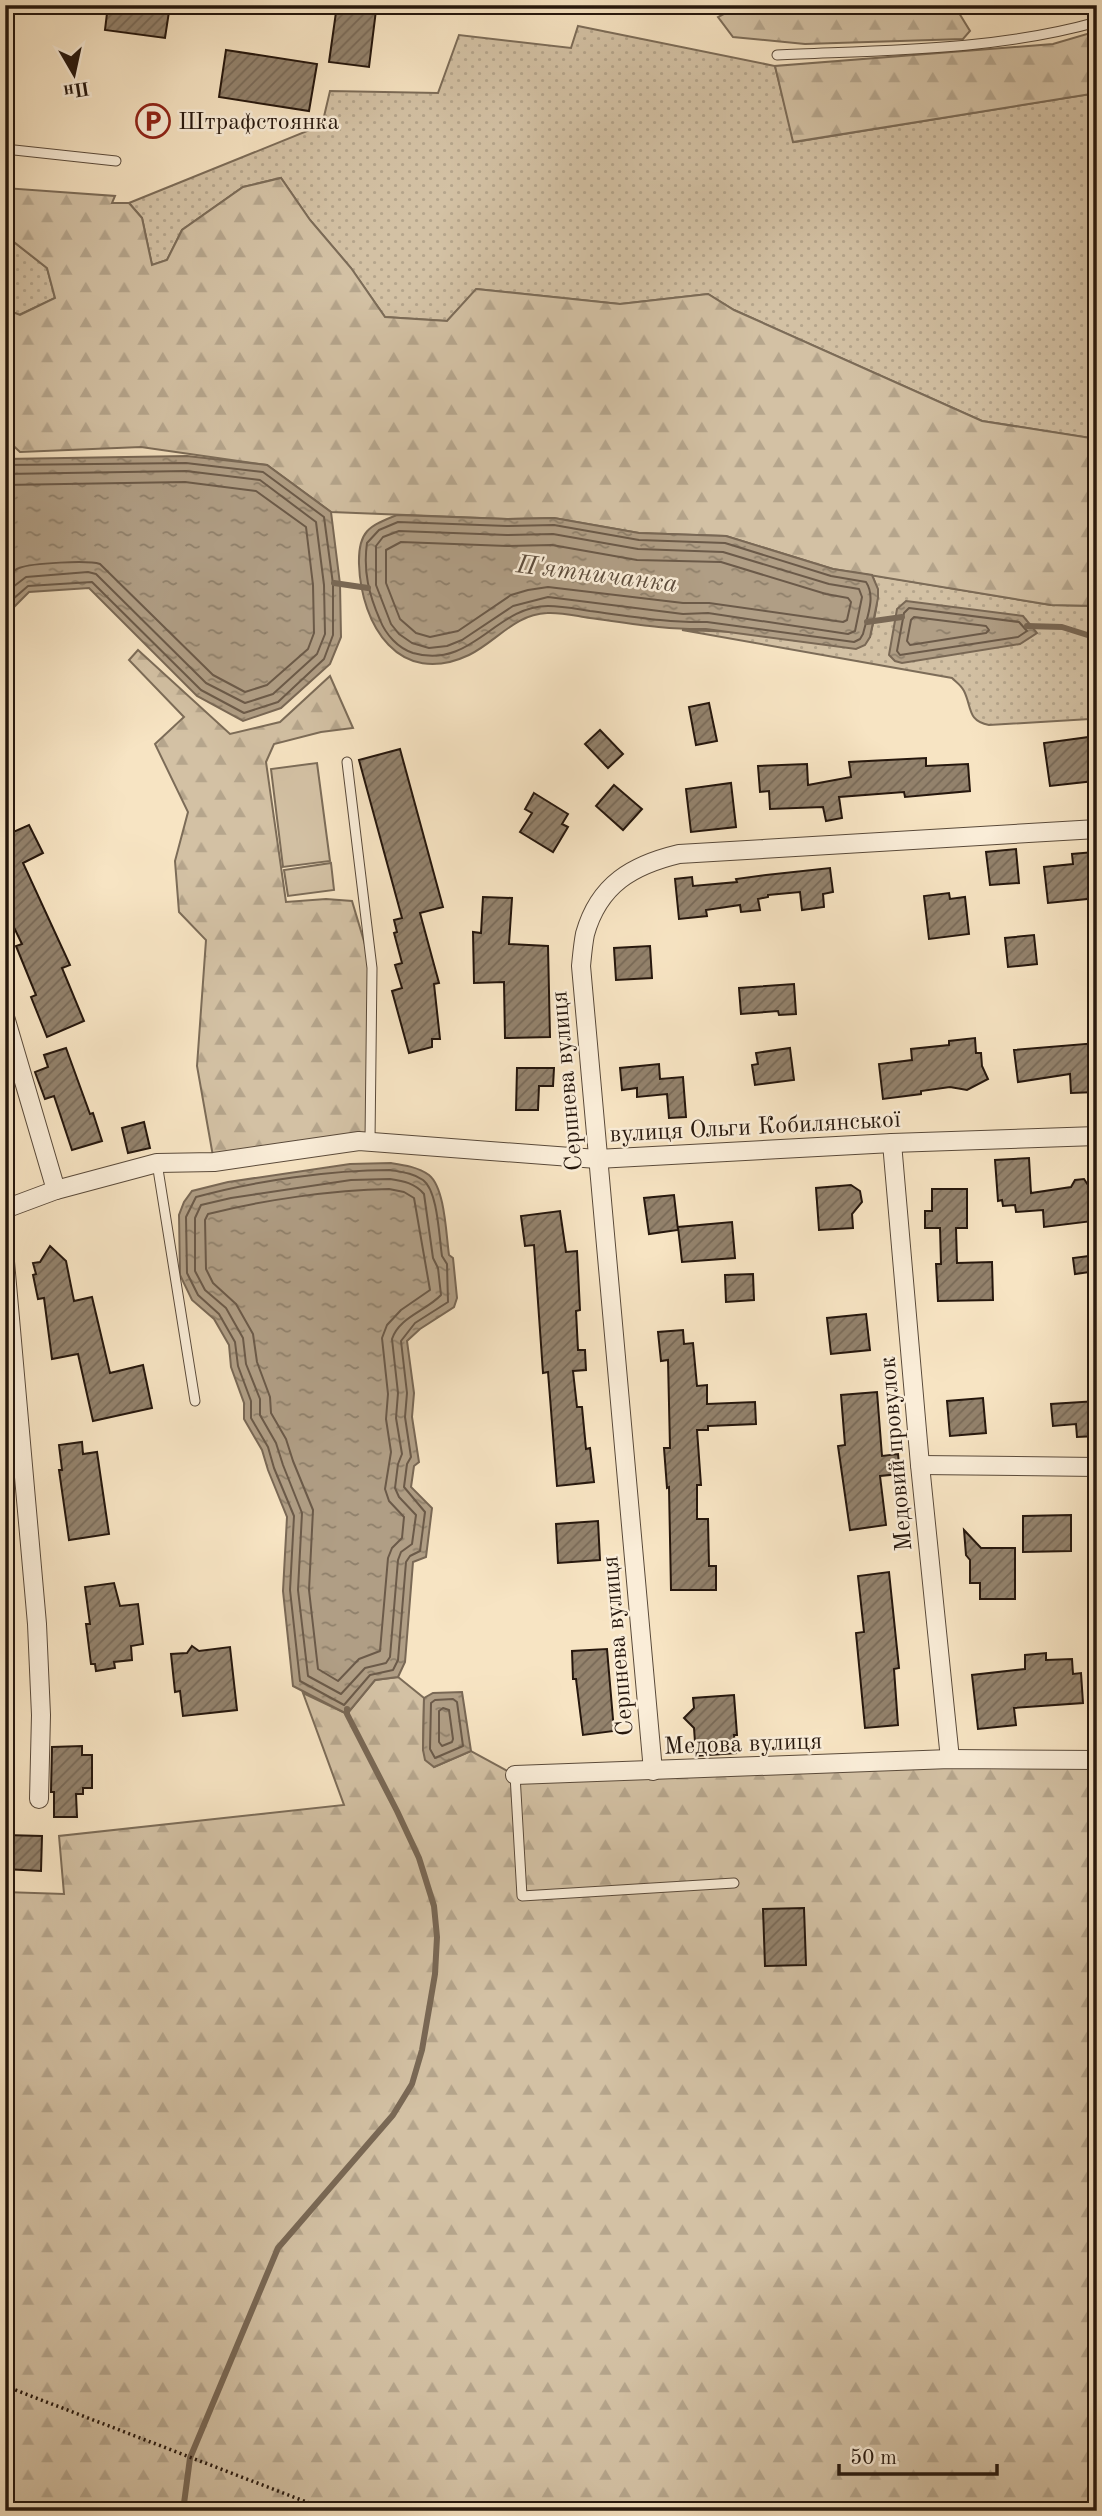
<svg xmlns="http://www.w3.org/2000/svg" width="1102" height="2516" viewBox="0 0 1102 2516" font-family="'Old Standard TT',serif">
<defs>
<pattern id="green-dots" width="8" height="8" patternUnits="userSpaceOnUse" patternTransform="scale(1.75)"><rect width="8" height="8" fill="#d3c1a4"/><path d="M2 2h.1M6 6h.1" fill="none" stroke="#b5a58c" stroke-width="1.8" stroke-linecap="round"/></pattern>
<pattern id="forest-firs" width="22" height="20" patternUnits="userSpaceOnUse" patternTransform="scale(1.75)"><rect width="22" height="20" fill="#d3c1a4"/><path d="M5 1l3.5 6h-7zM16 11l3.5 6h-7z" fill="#b5a58c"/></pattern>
<pattern id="water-ripples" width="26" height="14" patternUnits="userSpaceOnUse" patternTransform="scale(1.75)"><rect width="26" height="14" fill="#b09e85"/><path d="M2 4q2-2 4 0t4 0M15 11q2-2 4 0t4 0" fill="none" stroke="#8f806b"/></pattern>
<pattern id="building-hatch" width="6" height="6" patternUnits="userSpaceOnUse" patternTransform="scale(1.75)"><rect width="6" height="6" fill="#93826c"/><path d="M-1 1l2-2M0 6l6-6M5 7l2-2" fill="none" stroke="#786957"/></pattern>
</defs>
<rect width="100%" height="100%" fill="#f7e4c3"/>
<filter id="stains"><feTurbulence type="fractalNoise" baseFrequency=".00286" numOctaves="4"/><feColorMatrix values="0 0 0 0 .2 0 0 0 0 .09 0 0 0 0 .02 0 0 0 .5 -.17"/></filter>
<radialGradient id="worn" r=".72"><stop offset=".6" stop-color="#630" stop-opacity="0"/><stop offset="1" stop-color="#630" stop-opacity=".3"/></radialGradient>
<g fill="url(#green-dots)" stroke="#7c6c58" stroke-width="2">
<polygon points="578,26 775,66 794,142 1097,93 1097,439 982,421 734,310 708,294 620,304 477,289 447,321 385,317 351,268 310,220 281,178 243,187 182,230 167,260 152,265 142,218 129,203 322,125 330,91 438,93 459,35 571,48"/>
<polygon points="5,235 47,268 55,298 19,315 5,309"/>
<path d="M872 575 1051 605 1097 606V722L1090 719 989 725C967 721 972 707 964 691 961 685 956 682 952 678L682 630 870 637C875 613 882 598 872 575Z"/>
</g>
<g fill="url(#forest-firs)" stroke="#7c6c58" stroke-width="2">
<polygon points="737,7 848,12 959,13 970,31 963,39 805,44 733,37 718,17"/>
<polygon points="1097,31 1097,93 793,142 775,66 1053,44"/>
<polygon points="281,178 310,220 351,268 385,317 447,321 476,289 620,304 708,294 734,310 982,421 1097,439 1097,606 1051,605 833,569 726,536 639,533 554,518 507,519 331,512 267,465 141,447 20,452 5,438 5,309 20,315 55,298 47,268 5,235 5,188 115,196 112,203 129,203 142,218 152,265 167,260 182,230 243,187"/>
<polygon points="138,650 230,734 280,722 330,676 353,728 321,732 274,744 266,762 286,902 326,899 352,901 372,968 370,1141 214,1162 197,1066 206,940 179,912 175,861 188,812 155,744 184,717 129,660"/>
<polygon points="398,1677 424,1698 423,1750 434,1767 471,1751 515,1775 1097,1760 1097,2511 5,2511 5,1892 64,1894 59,1836 344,1805 303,1693 347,1714 375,1680"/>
</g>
<g fill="#d3c1a4" stroke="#7c6c58" stroke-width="2">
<polygon points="317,763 330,861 283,867 271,769"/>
<polygon points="331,863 334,890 288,896 284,870"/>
</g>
<g fill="url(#water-ripples)" stroke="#796855" stroke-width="2">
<polygon points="187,456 267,465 331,512 340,584 341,637 330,664 281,708 243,721 197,696 89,588 29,592 5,616 5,459"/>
<path d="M397 515 507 519 554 518 639 533 726 536 833 569 872 575 878 589V598L870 637 865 645 856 649 706 629C667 630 628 623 590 618 576 616 561 612 547 613 515 614 496 642 469 655 399 688 361 625 359 564 358 531 369 526 397 515Z"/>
<polygon points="906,601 1023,616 1037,633 1020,644 902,663 895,661 889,655 897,609"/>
<path d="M391 1163C404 1165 418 1167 429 1175 445 1188 446 1234 449 1255L453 1258 457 1298 454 1307 420 1329 407 1341 414 1393 412 1417 419 1462 414 1466 411 1487 432 1508 426 1557 413 1562 405 1662 398 1677 375 1680 347 1714 293 1686 283 1591 287 1517 268 1470 262 1450 244 1419V1403L231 1367 229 1345 214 1319 192 1300 180 1275 179 1215 184 1202 192 1191 228 1182 350 1164Z"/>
<polygon points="462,1692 471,1751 434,1767 425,1760 423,1750 424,1698 433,1693"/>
</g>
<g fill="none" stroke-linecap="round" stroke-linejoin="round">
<g stroke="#6b5a49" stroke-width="2">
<polyline points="5,465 186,463 263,472 324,517 333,584 333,635 324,659 278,702 244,713 201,690 92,582 28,586 5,606"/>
<polyline points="5,474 186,471 260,480 316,522 324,585 325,634 317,654 273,694 245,703 206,683 96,574 88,572 26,577 5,593"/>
<path d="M5 485 185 482 256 491 306 527 313 585 314 633 308 649 267 685 245 692 213 675 100 564C88 560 32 563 19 568 13 570 10 575 5 579"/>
<path d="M398 522 507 526 554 525 639 540 725 543 831 576 866 582C876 597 867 617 863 634L860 639 854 642 707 622C668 623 629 616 590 611 577 609 562 606 548 606 495 606 472 670 413 653 398 648 386 635 380 620 369 595 363 571 367 543L379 530Z"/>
<polygon points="399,531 507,535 553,534 638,549 723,552 829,584 859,589 862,597 855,631 848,634 708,613 683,614 548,597 513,606 462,640 447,646 429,648 412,643 399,634 391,624 376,585 376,546 383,537"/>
<polygon points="401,542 507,546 552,545 637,560 721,562 826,594 848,598 851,602 847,620 843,622 709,603 683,603 548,587 528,590 511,595 458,631 430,637 416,633 400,619 386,583 386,550"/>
<polygon points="909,608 1019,622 1027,631 1018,637 900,655 897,651 904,613"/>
<polygon points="914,617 986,626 989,630 986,633 910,645 907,641 911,620"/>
<path d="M390 1170C401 1172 413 1173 423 1180 438 1191 439 1237 442 1256L447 1264 448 1302 415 1323 401 1341 407 1393 405 1417 411 1457 407 1464 404 1487 425 1512 420 1551 410 1556 406 1562 398 1660 393 1670 370 1675 344 1705 300 1681 290 1590 294 1516 274 1468 268 1447 251 1418V1401L238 1366 235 1342 219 1314 198 1295 187 1273 186 1217 196 1197C254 1181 331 1170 390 1170Z"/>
<path d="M390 1179C403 1181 415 1183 424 1194L433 1258 438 1268 441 1295C426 1311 399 1317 392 1339L398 1393 396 1418 402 1454 398 1464 395 1488 399 1497 416 1515 412 1544 401 1552 398 1560 390 1657 386 1663 365 1668 341 1694 308 1676 298 1590 302 1513 283 1465 276 1443 260 1415V1399L246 1364 243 1338 226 1308 205 1290 195 1271V1218L201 1205 231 1198 351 1180Z"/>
<path d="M389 1189 404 1192 414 1198 430 1290 401 1310 387 1325 382 1338 388 1394 386 1419 391 1452 385 1489 389 1501 404 1517 402 1538 392 1548 388 1558 380 1651 359 1659 338 1681 318 1669 309 1590 313 1510 293 1461 286 1439 271 1413 270 1397 257 1362 253 1334 236 1304 213 1283 206 1269 205 1220 208 1214C263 1200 332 1190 389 1189Z"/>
<polygon points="453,1699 457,1702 463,1746 435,1758 430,1749 431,1703 435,1700"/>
<polygon points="443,1708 449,1710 453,1739 452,1742 442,1746 439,1742 439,1711"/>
</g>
<g stroke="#796855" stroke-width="6">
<polyline points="334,583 368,588"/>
<polyline points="867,622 902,617"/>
<polyline points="1027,626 1062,627 1097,638"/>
<polyline points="183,2511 190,2458 278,2248 393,2115 412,2084 422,2050 435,1974 437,1937 434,1906 419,1858 397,1811 347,1714 347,1709"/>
</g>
</g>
<g fill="url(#building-hatch)" stroke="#26170d" stroke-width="2">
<polygon points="108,5 170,5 165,38 105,30"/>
<polygon points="337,5 376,10 369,67 329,62"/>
<polygon points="226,50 317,64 309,111 219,97"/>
<polygon points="709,703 717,741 696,745 689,707"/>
<polygon points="600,730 623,754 608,768 585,744"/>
<polygon points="1089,737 1094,781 1050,786 1044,743"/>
<polygon points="400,749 443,907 420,913 439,983 434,984 440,1039 432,1039 432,1047 409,1053 392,991 402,988 395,965 402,963 394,933 397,932 394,920 402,918 359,760"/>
<polygon points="926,758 926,766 968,764 970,791 905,797 904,792 839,797 842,818 826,821 823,807 770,809 769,791 760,792 758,766 807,764 808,785 851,777 849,762"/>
<polygon points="731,783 736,827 691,832 686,789"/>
<polygon points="614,785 642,809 623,830 596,806"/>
<polygon points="534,793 568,814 562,824 568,827 553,852 520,832 532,813 525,809"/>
<polygon points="29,825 43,853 23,863 70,965 62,968 84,1021 47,1037 31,997 36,995 16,946 22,944 5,909 5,826 9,834"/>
<polygon points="1016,849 1019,883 990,885 986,852"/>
<polygon points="1094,852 1097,898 1048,903 1044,867 1073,864 1072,854"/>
<polygon points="830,868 833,892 823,894 824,907 802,910 800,892 768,895 768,897 758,899 760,910 741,912 740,905 706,910 707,916 679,919 675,879 692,877 693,886 737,882 736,879 766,875"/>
<polygon points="949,893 950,899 965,897 969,934 929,939 924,896"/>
<polygon points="483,897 512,898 509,944 548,946 550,1037 505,1038 504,982 474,983 473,932 481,933"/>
<polygon points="1034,935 1037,964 1008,967 1005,938"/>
<polygon points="650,946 652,978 616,980 614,948"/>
<polygon points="794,984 796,1014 779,1015 778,1011 741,1014 739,988"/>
<polygon points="975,1038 976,1053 981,1053 982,1066 988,1079 967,1090 950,1087 921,1091 921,1094 883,1099 879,1064 912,1060 911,1049 949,1045 949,1041"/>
<polygon points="1097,1043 1097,1092 1071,1093 1070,1074 1018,1082 1014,1050"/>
<polygon points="66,1048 90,1114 93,1113 102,1141 72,1150 54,1096 45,1099 35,1072 48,1067 44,1055"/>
<polygon points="790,1048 794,1080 755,1085 752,1065 758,1064 756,1053"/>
<polygon points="659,1064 660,1079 683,1077 686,1117 669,1118 667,1094 637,1097 637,1088 622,1090 620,1068"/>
<polygon points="517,1068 554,1068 553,1086 539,1086 538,1110 516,1110"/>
<polygon points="144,1122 150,1148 128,1153 122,1128"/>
<polygon points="1029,1158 1031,1193 1071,1187 1075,1180 1084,1179 1088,1185 1093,1221 1044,1227 1043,1210 1016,1212 1015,1205 1003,1206 1002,1200 998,1201 995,1160"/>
<polygon points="851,1185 860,1191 862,1202 852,1214 853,1228 819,1230 816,1188"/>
<polygon points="932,1189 967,1189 967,1228 956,1228 957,1263 992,1262 993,1300 938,1301 936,1264 941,1264 940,1228 925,1228 925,1211 932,1211"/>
<polygon points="674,1195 678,1230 649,1234 644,1198"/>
<polygon points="560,1211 566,1252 577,1251 580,1310 576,1311 578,1350 585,1350 586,1370 573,1371 577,1407 582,1407 586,1449 590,1448 594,1482 557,1486 548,1372 543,1373 534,1245 525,1246 521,1216"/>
<polygon points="732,1222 735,1258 682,1262 678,1227"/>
<polygon points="50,1246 66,1261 74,1301 92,1297 110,1373 143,1365 152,1408 93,1421 78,1354 52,1359 44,1298 38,1299 33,1275 36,1274 33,1263 40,1262"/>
<polygon points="1097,1255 1097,1271 1075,1274 1073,1258"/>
<polygon points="753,1274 754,1300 726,1302 725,1275"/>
<polygon points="866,1314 870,1350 831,1354 827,1318"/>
<polygon points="683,1330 684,1344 693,1343 697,1386 707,1385 707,1404 755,1402 756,1424 708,1426 708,1430 697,1430 701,1485 697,1485 697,1519 708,1519 709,1566 716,1566 716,1590 671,1590 669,1487 667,1488 664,1448 670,1448 668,1360 661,1361 658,1332"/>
<polygon points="877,1392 882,1456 898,1454 900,1474 880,1476 886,1525 850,1530 838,1446 845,1445 841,1395"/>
<polygon points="983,1398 986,1433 950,1436 947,1401"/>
<polygon points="1097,1401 1097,1436 1077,1437 1076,1424 1053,1426 1051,1404"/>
<polygon points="82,1442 83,1454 97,1452 109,1534 69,1540 59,1470 62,1470 59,1445"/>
<polygon points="1071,1515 1071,1551 1023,1552 1023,1516"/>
<polygon points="598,1521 600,1560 558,1563 556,1524"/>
<polygon points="964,1530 981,1548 1015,1548 1015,1599 980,1599 980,1583 970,1583 970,1560 966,1555"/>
<polygon points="889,1572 899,1668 894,1669 898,1725 865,1728 856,1633 864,1632 858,1576"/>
<polygon points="114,1583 120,1606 138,1604 143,1644 131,1646 132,1660 114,1662 115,1668 96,1671 95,1664 91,1664 86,1624 90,1624 85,1587"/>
<polygon points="192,1646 199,1651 230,1647 237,1710 183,1716 180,1691 175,1692 171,1654 187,1653"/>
<polygon points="607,1649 614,1731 583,1735 576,1679 573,1679 572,1651"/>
<polygon points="1046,1653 1046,1660 1072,1659 1073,1674 1081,1673 1083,1703 1014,1708 1016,1725 978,1729 972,1675 1025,1669 1025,1655"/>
<polygon points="734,1695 737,1735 734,1735 736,1753 696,1756 694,1728 684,1718 694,1708 693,1698"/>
<polygon points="82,1746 82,1755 92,1755 92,1788 83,1788 83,1794 76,1794 77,1817 54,1817 54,1792 51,1792 52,1747"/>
<polygon points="5,1835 42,1836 41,1871 5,1869"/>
<polygon points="804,1908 806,1965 765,1966 763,1909"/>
</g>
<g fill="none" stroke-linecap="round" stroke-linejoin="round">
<g stroke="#5a4a3a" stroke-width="11">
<g id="lane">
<path d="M777 55C883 50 994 51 1097 22"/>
<polyline points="5,149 116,161"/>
<polyline points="347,762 372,968 370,1141"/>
<polyline points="157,1163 195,1401"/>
<polyline points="515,1775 522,1896 734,1883"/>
</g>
</g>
<g stroke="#5a4a3a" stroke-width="20">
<g id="street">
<polyline points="5,1017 56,1190"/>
<polyline points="892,1143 920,1465 950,1759"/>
<polyline points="5,1209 56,1190 157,1163 214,1162 359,1141 597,1159 892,1143 1097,1136"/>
<polyline points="5,1262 37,1624 41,1715 39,1799"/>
<polyline points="920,1465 1097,1467"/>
<path d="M653 1771 581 966C582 956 583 944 585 934 599 884 633 865 679 854L1097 829"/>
<polyline points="515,1775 950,1759 1097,1760"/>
</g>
</g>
<polyline stroke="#26170d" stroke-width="3.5" stroke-dasharray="2 3.5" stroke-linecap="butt" points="5,2386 330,2511"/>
<use href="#lane" stroke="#faedd8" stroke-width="9"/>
<use href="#street" stroke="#faedd8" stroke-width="18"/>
</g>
<defs>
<g id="parking-ring" transform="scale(1.75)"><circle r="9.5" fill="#faedd8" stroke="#8f2418" stroke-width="1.5"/><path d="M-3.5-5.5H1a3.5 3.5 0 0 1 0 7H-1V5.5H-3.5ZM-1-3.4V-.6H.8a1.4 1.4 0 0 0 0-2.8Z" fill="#8f2418"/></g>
</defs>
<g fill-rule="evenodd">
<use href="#parking-ring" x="153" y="121"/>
</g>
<g text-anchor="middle" stroke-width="5" stroke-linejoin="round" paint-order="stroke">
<g font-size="24" fill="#26170d" stroke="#faedd8" text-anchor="start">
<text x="178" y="129">Штрафстоянка</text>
</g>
<g font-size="24" fill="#26170d" stroke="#faedd8">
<text transform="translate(566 1081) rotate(-95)" y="8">Серпнева вулиця</text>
<text transform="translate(755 1126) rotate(-3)" y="8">вулиця Ольги Кобилянської</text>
<text transform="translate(895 1454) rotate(-95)" y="8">Медовий провулок</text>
<text transform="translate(617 1646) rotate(-95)" y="8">Серпнева вулиця</text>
<text transform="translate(743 1743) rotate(-2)" y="8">Медова вулиця</text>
</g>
<g font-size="26" font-style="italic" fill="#5d4d3d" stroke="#faedd8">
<text transform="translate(597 573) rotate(7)" y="9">П'ятничанка</text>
</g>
</g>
<rect width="1102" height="2516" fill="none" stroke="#f7e4c3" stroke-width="28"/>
<rect x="7" y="7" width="1088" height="2502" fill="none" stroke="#26170d" stroke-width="3.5"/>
<rect x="14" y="14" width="1074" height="2488" fill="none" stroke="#26170d" stroke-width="2"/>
<g transform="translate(74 74) rotate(171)" stroke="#faedd8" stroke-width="5" paint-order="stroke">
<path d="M0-5L12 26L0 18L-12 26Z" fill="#26170d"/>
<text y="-10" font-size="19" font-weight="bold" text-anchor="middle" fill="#26170d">Пн</text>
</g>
<path d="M839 2464v10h158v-10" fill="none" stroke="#26170d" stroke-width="3.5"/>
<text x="850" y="2464" font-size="21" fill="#26170d" stroke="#faedd8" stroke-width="5" paint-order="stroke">50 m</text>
<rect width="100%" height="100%" filter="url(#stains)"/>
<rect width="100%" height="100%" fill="url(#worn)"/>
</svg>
